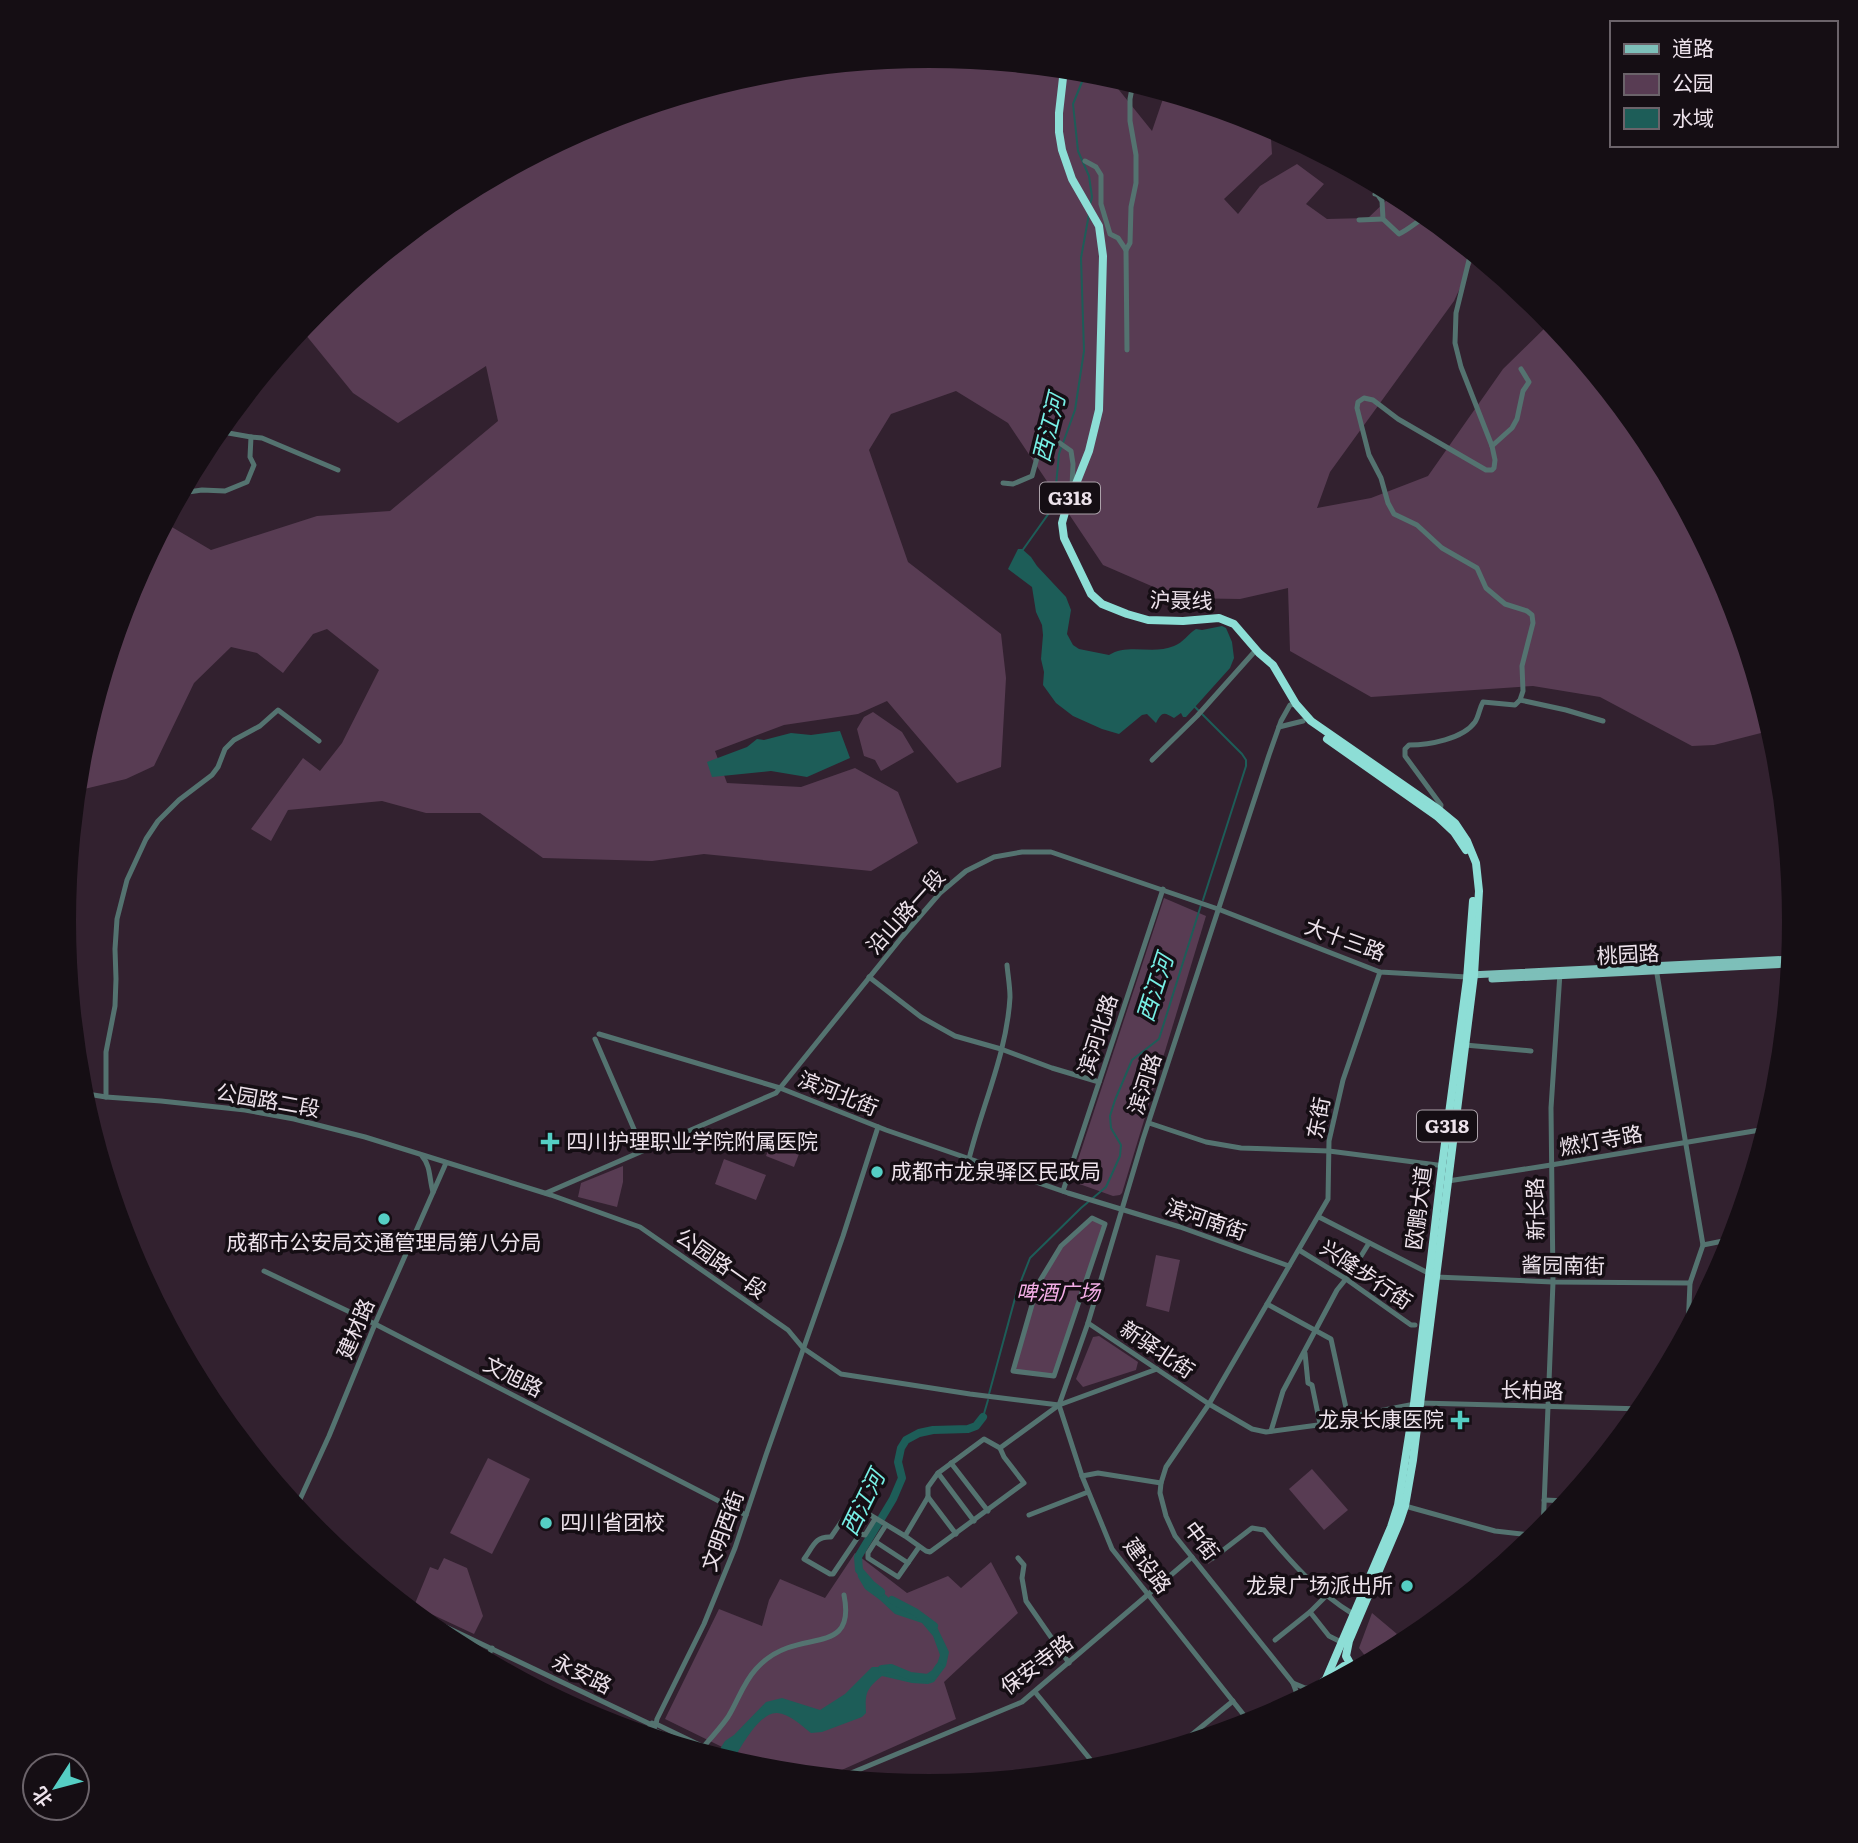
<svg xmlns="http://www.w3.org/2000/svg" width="1858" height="1843" viewBox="0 0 1858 1843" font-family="Literata,'Noto Sans SC',serif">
<rect width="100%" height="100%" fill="#32212f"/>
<g fill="#583c53">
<path d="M929 56 1098 73 1107 75 1152 131 1165 93 1256 121 1252 126 1271 139 1272 154 1224 199 1238 214 1260 186 1297 164 1324 184 1306 204 1327 219 1368 218 1388 199 1386 189C1413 204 1457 234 1473 260L1454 301 1330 472 1317 508 1371 498 1428 476 1503 369 1551 322 1649 441 1729 591 1770 727 1761 733 1714 745 1692 746 1600 697 1533 686 1371 697 1290 651 1288 588 1240 599 1179 598 1103 565 1008 423 956 391 891 414 869 450 908 562 1001 634 1006 678 1001 767 957 783 887 701 858 714 784 725 715 751 727 783 801 787 855 768 898 792 918 843 871 871 704 854 652 861 543 858 480 813H426L382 801 288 810 271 841 251 829 303 758 320 771 342 743 379 670 327 629 313 634 283 673 257 653 231 647 194 683 154 766 126 779 76 791 80 752 130 590 165 523 211 550 317 516 390 511 498 421 486 366 398 423 353 393 301 329 317 309 448 202 598 122 761 73Z"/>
<polygon points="873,712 902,732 914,752 881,771 875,760 864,756 857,729 864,717"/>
<polygon points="1164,898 1206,916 1122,1193 1120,1195 1113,1196 1071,1181"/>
<polygon points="774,1135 802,1146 794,1167 766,1156"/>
<polygon points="724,1159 766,1175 756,1200 715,1184"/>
<polygon points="623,1166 623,1182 617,1207 578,1197 581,1183"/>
<polygon points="1092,1218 1105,1224 1054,1376 1013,1371 1038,1284 1061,1246"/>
<polygon points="1156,1255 1180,1260 1169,1312 1146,1306"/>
<polygon points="1099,1336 1138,1362 1136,1370 1083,1387 1076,1379 1093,1337"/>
<polygon points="488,1458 530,1479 492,1554 450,1533"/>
<polygon points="1312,1469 1348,1510 1324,1530 1289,1489"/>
<polygon points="855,1553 907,1593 948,1576 961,1588 991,1562 1018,1613 944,1682 956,1719 826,1777 773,1772 665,1719 719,1609 762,1626 769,1600 780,1579 825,1598"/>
<polygon points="444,1558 467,1568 483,1616 474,1634 414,1606 430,1567 438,1570"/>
<polygon points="1372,1613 1397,1634 1376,1651 1380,1657 1370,1662 1359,1648"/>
</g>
<g fill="#1d5d58">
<path d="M1018 549H1022L1031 557 1037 566 1066 597 1071 610 1067 634 1073 645 1079 649 1109 655C1128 643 1153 655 1174 646 1183 643 1188 634 1196 629L1202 630 1222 626 1226 628 1232 642 1234 658 1230 668 1186 717H1183L1181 713 1174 718C1164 712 1162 711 1156 723L1147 714 1142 715 1119 734 1102 729 1073 716 1056 703 1043 685 1044 672 1041 659 1043 635 1042 625 1036 612 1032 587 1008 569Z"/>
<polygon points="840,731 850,758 807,777 771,771 712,777 707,762 747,747 757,739 764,740 791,733 811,735"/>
<path d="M857 1567 869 1584 879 1588 892 1601 937 1627 949 1652 946 1666 934 1682 928 1684 912 1683 882 1676C866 1689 865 1693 866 1713L862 1717 822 1732 811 1733C801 1725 790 1714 777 1713 759 1712 740 1749 732 1762L715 1757 725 1741 734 1735 766 1702 782 1698 820 1710 845 1694 872 1667H887L904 1675 933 1676 940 1655 933 1636 922 1623 895 1614 880 1600 865 1589 858 1577Z"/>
</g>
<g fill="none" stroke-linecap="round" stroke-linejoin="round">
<g stroke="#1d5d58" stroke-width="2">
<polyline points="1086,72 1073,104 1078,151 1089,176 1092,197 1090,205"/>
<polyline points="1063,443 1075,410 1084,351 1081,258 1089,214"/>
<polyline points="1022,551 1054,506 1059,454 1061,448"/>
<polyline points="1194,706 1242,754 1246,760 1246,766 1203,900"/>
<polyline points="989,1394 1017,1291 1030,1258 1081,1208 1106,1187 1120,1156 1121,1145 1111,1128 1110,1116 1115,1100 1132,1060 1159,1039 1201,905"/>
<polyline points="983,1417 988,1400"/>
</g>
<g stroke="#1d5d58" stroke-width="8">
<polyline points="881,1592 872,1585 859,1570 858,1557 893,1499 902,1478 898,1462 901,1448 906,1440 919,1433 933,1430 968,1429 976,1426 983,1417"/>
<polyline points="892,1600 915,1612 934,1626"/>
<polyline points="882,1669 891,1668 910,1676 928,1678 935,1673 939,1667"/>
</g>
<polyline stroke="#4e3e4b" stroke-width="5" stroke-dasharray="5 2.5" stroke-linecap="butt" points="1207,1562 1213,1558"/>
<g stroke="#547370" stroke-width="5">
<polyline points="1085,161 1096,167 1101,175 1101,204 1110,234 1118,238 1126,250 1130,243 1131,207 1136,183 1136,155 1130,121 1130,99 1133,83"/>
<path d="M1375 194 1378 195 1382 201 1383 219 1399 234C1410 229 1417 221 1427 216"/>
<polyline points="1359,220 1383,219"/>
<polyline points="1126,250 1127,350"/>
<polyline points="217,431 251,437"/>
<polyline points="1037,441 1048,442 1054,439 1071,451 1073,464 1072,487"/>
<polyline points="1492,446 1512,428 1517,419 1523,391 1529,382 1521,369"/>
<polyline points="1003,483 1013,484 1032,476 1038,454 1048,442"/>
<polyline points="181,493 202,490 225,491 247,482 254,465 250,457 251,437 262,438 338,470"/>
<polyline points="1520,700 1566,710 1603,721"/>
<polyline points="1279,727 1303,721"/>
<polyline points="1152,760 1197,716 1256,650"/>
<path d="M1440 811 1441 805 1405 756V749L1409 745C1429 745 1463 739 1475 722 1479 716 1479 709 1483 702L1515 705 1520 700 1523 691 1522 666 1533 623 1532 615 1527 611 1505 604 1486 588 1477 568 1442 548 1417 525 1394 514 1388 503 1381 478 1369 455 1357 408 1358 402 1364 398 1373 400 1398 419 1486 470H1492L1494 468 1495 460 1492 446 1461 367 1455 343 1456 313 1471 252"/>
<polyline points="1656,968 1703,1245 1690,1283 1688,1329"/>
<polyline points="869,977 921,1017 955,1036 1001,1049 1052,1068 1099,1082"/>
<polyline points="599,1034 780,1088 886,1130 1068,1193 1180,1227 1289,1266"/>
<polyline points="595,1039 643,1150"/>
<polyline points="1465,1045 1531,1051"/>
<polyline points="81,1093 106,1097 161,1101 245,1110 294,1119 365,1137 551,1195 640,1227 788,1330 803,1348 841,1374 970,1394 1059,1405"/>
<polyline points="106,1097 106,1052 115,1006 116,979 115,949 117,919 127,880 146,839 158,821 179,800 212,775 218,767 225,749 234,740 260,726 278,710 319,741"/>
<polyline points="1149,1123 1206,1142 1241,1148 1329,1151 1445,1166"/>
<path d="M422 1156C431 1166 429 1179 433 1192"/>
<path d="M969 1159C982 1106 1007 1053 1010 997 1010 987 1008 976 1007 965"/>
<polyline points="1448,1181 1551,1165 1766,1129"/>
<polyline points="1063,1191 1163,889"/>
<polyline points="546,1193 776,1093 902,937 940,893 966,871 994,857 1022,852 1051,852 1218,909 1380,972 1467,977"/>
<polyline points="1319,1217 1436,1277 1553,1282 1690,1283"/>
<polygon points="1092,1218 1105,1224 1054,1376 1013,1371 1038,1284 1061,1246"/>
<polyline points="1703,1245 1733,1239"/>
<polyline points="1299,1250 1346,1279 1411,1325 1415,1325"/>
<polyline points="264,1271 375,1324 746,1515"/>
<polyline points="1267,1304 1331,1339 1348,1417"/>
<polyline points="1088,1323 1209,1404 1252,1429 1266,1432 1318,1425 1348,1417 1420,1403 1644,1409"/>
<polyline points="1305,1353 1308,1383 1312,1385 1320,1424"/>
<polyline points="1059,1405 1088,1323 1143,1139 1269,755 1281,721 1290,705 1296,704"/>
<polyline points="1059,1405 1082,1476 1112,1549 1251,1724"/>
<polyline points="1271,1431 1283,1391 1337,1290 1350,1274 1369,1243"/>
<polyline points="1000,1448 1059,1405 1157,1369"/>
<polyline points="951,1463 988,1511"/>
<polyline points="938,1473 974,1521"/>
<polyline points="1082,1476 1098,1473 1161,1483"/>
<polyline points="928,1497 956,1534"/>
<polyline points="1544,1500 1568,1501"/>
<polyline points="1405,1506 1495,1531 1538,1536"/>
<polyline points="296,1508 329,1436 375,1324 446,1163"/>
<polyline points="1029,1515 1088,1492"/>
<path d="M875 1519 865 1535 860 1534 833 1574H830L804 1559C813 1547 815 1536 831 1537L850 1509 857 1507 905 1536 926 1551 930 1552 1024 1483 1004 1457 1000 1448 984 1439 938 1473 928 1487V1497L905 1536"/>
<polyline points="886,1525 868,1553 868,1558 898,1577 919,1547"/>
<polyline points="1543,1531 1553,1282 1551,1108 1560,973"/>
<polyline points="876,1542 908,1563"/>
<polyline points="1018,1558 1024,1565 1022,1578 1026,1601 1069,1663"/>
<path d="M1213 1558 1252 1528 1264 1530C1290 1561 1318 1593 1353 1614"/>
<polyline points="410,1610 650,1724 656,1724 741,1765"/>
<polyline points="1310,1612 1329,1636 1341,1642"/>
<polyline points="1275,1640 1310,1612 1327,1595"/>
<polyline points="486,1661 492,1648"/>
<polyline points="1293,1683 1175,1536 1166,1516 1160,1493 1161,1483 1166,1467 1209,1404 1328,1199 1329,1141 1343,1080 1380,972"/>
<polyline points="1035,1692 1099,1770"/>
<polyline points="1295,1702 1296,1691 1293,1683 1305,1688 1311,1688"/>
<polyline points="652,1727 654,1730 697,1751"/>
<polyline points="645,1735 652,1723"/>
<polyline points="650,1737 656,1724 657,1719 704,1624 735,1548 766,1455 843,1236 878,1127"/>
<path d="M704 1746C712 1737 721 1727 728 1717 738 1701 743 1683 756 1669 764 1660 776 1652 787 1648 820 1636 854 1645 844 1595"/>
<polyline points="1178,1746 1233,1701"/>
<polyline points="972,1776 975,1782"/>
<polyline points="839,1778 1022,1702 1192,1557"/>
</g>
<g stroke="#7dbfb9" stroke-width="7">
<polyline points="1470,975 1791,959"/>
<polyline points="1492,979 1790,964"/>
</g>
<g stroke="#8dded6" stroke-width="8">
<polyline points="1064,69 1059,113 1059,132 1062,150 1072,179 1099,226 1103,256 1099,410 1089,451 1066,509 1062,523 1064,538 1091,594 1102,604 1127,614 1148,620 1183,621 1219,618 1234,624 1259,653 1273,665 1296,704 1311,721 1438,809 1455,823 1467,841 1476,863 1479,891 1474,975 1413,1460 1405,1506 1400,1521 1349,1641 1346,1656 1352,1667"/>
<polyline points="1327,739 1438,817 1454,832 1466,850"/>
<polyline points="1326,1679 1391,1527 1398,1505 1414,1404 1442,1166 1467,979 1473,901"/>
<polyline points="1296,1702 1344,1666 1353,1668"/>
</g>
</g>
<g fill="#55cec4" stroke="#150e14" stroke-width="2.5">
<path d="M546.5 1131.5h7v7h7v7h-7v7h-7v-7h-7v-7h7z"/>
<circle cx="877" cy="1172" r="7"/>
<circle cx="384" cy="1219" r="7"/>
<path d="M1456.5 1409.5h7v7h7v7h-7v7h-7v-7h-7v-7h7z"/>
<circle cx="546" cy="1523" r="7"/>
<circle cx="1407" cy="1586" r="7"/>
</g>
<g text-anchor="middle" stroke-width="7" stroke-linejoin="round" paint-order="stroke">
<g fill="#150e14" stroke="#aca2aa" stroke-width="2">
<rect x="1040" y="482.5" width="60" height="31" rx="5"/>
<rect x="1417" y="1110.5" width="60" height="31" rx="5"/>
</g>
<g font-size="19" font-weight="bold" fill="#ede2eb">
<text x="1070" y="505">G318</text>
<text x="1447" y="1133">G318</text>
</g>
<g font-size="21" fill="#ede2eb" stroke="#150e14">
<text transform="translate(1181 601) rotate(1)" y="7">沪聂线</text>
<text transform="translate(906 912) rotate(-48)" y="7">沿山路一段</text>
<text transform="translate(1345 940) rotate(20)" y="7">大十三路</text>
<text transform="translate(1628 955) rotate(-3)" y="7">桃园路</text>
<text transform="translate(1098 1035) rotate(-72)" y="7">滨河北路</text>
<text transform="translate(1145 1084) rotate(-72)" y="7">滨河路</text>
<text transform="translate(838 1094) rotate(22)" y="7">滨河北街</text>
<text transform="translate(268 1101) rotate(10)" y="7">公园路二段</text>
<text transform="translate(1319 1118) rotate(-79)" y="7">东街</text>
<text transform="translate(1601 1141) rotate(-10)" y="7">燃灯寺路</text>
<text transform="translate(1419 1208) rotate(-83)" y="7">欧鹏大道</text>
<text transform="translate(1536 1209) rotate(-91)" y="7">新长路</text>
<text transform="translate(1206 1220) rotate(19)" y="7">滨河南街</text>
<text transform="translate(721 1264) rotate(35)" y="7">公园路一段</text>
<text transform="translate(1563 1266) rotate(1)" y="7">酱园南街</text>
<text transform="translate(1366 1275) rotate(34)" y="7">兴隆步行街</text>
<text transform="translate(356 1329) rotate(-67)" y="7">建材路</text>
<text transform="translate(1157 1350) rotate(34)" y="7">新驿北街</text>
<text transform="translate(513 1377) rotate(27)" y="7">文旭路</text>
<text transform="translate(1532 1391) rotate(1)" y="7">长柏路</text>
<text transform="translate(723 1531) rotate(-70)" y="7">文明西街</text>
<text transform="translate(1201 1541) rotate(53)" y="7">中街</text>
<text transform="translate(1147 1566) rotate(53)" y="7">建设路</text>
<text transform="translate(1037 1665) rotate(-37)" y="7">保安寺路</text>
<text transform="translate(582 1674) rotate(26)" y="7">永安路</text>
</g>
<g font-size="21" fill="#ede2eb" stroke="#150e14" text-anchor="start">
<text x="566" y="1149">四川护理职业学院附属医院</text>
<text x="891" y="1179">成都市龙泉驿区民政局</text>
<text x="384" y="1250" text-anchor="middle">成都市公安局交通管理局第八分局</text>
<text x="1444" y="1427" text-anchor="end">龙泉长康医院</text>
<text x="560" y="1530">四川省团校</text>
<text x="1393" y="1593" text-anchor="end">龙泉广场派出所</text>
</g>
<g font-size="21" font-style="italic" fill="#f4aee7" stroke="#150e14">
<text x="1058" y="1300">啤酒广场</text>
</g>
<g font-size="23" font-style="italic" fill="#77f0e6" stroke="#150e14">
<text transform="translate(1049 428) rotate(-76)" y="8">西江河</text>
<text transform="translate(1155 988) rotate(-72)" y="8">西江河</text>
<text transform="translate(863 1503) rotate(-64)" y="8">西江河</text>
</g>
</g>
<path d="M0 0H1858V1843H0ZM76 921a853 853 0 1 1 1706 0a853 853 0 1 1-1706 0Z" fill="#150e14" fill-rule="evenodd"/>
<rect x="1610" y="21" width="228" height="126" fill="#150e14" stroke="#6b636a" stroke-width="2"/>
<rect x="1624" y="44" width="35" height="10" fill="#7dbfb9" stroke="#6b636a" stroke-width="2"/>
<text x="1672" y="56" font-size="21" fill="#ede2eb">道路</text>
<rect x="1624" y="74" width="35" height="21" fill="#583c53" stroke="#6b636a" stroke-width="2"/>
<text x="1672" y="91" font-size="21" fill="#ede2eb">公园</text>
<rect x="1624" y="108" width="35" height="21" fill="#1d5d58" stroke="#6b636a" stroke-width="2"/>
<text x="1672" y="126" font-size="21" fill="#ede2eb">水域</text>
<g transform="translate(56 1787) rotate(234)"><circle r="33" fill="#150e14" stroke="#6b636a" stroke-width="2"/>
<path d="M0-5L12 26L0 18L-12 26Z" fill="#55cec4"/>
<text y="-10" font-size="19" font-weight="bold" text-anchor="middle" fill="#ede2eb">北</text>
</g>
</svg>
